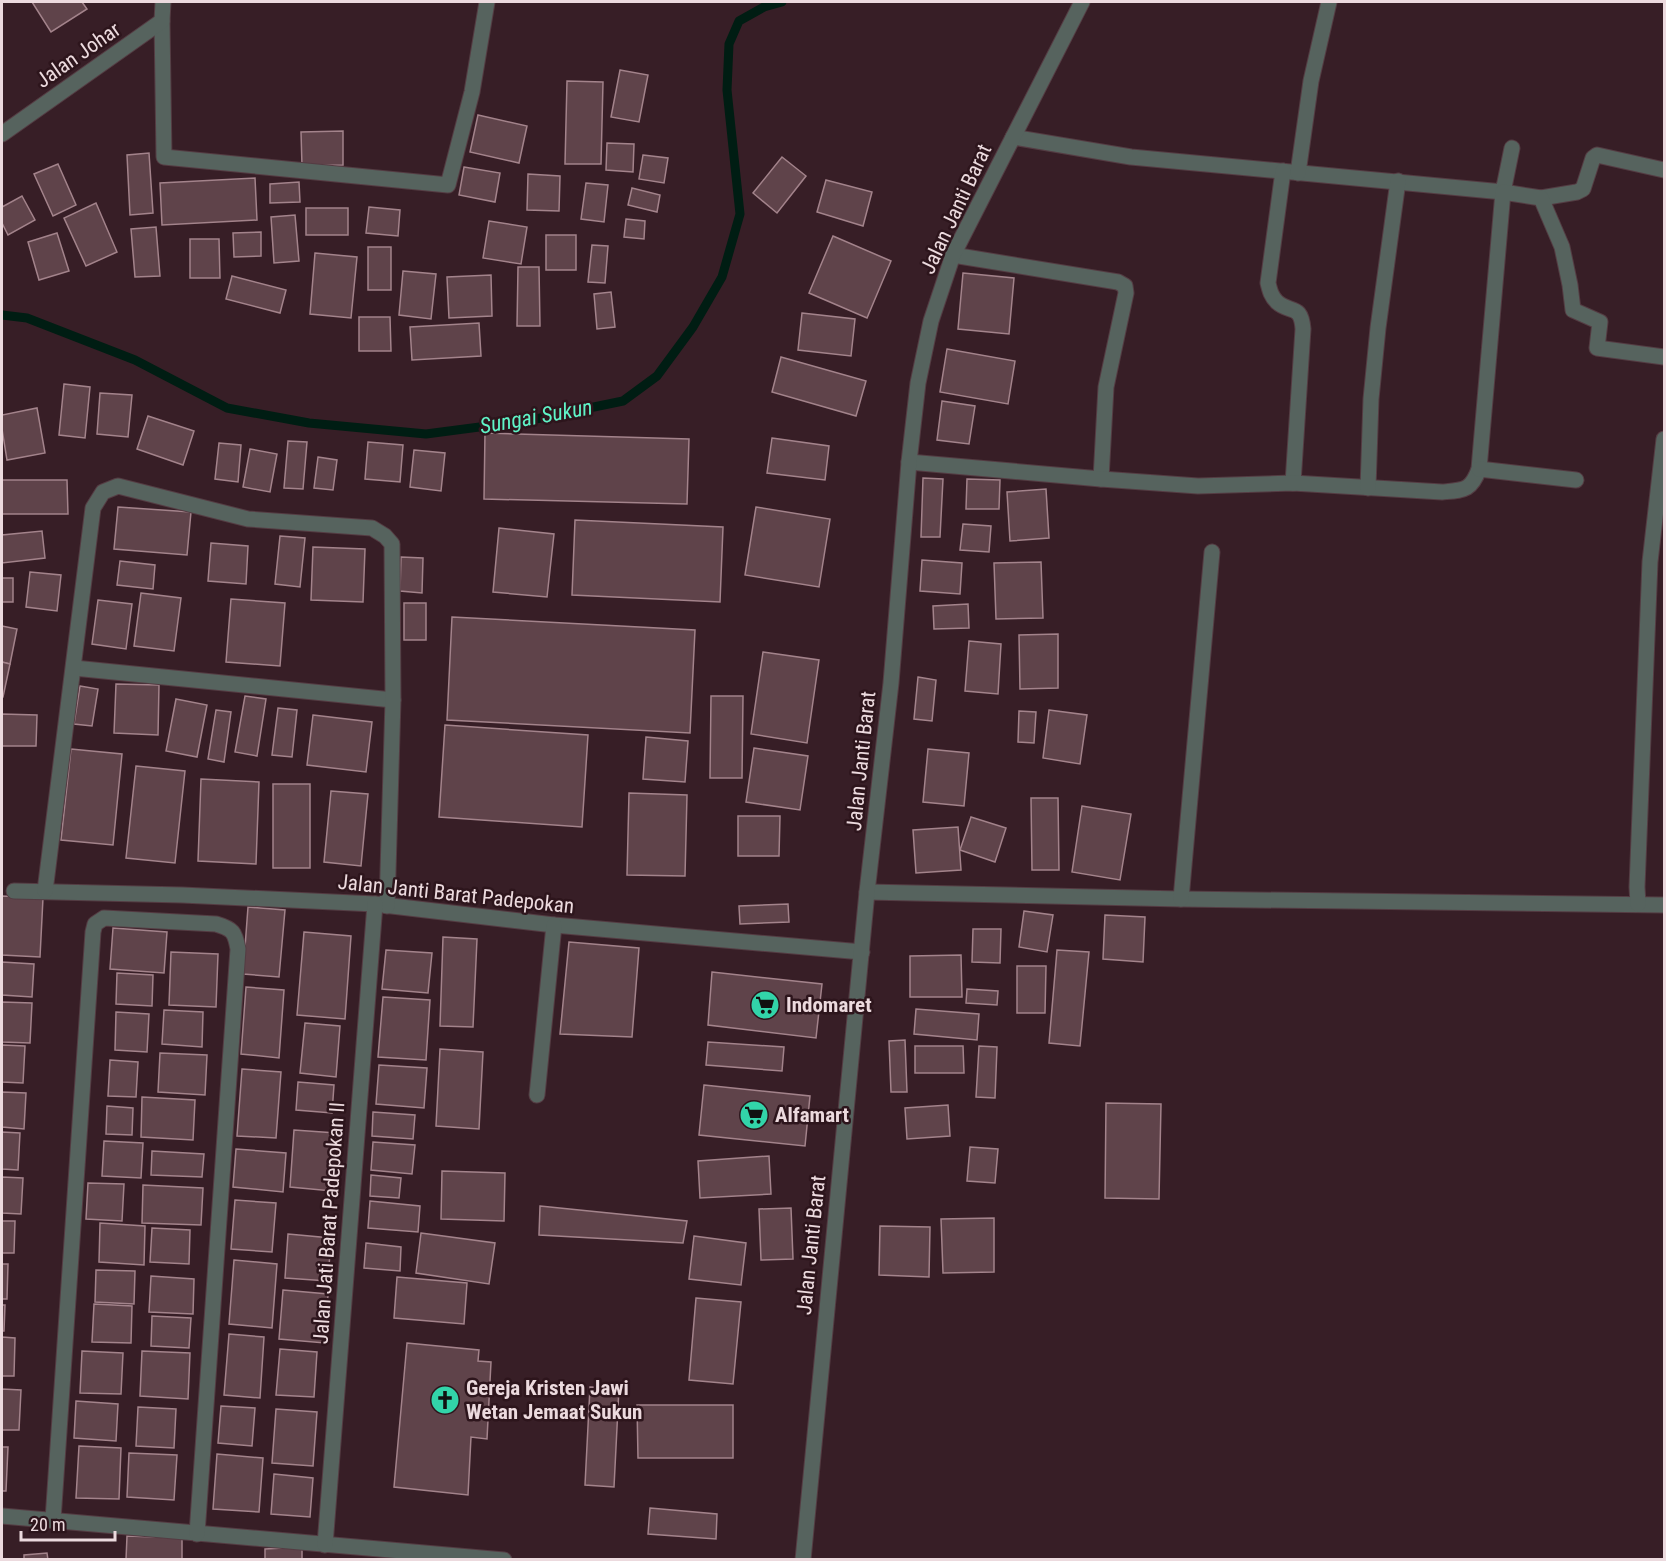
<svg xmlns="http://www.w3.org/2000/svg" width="1666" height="1561" viewBox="0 0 1666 1561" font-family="'Roboto Condensed',sans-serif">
<rect width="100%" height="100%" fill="#371e26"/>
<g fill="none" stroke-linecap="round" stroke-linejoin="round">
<polyline stroke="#001d13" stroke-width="9" points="2,315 27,318 135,360 227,408 309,423 426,434 526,421 623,401 657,376 693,327 722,277 740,214 727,90 729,44 739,21 764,7 782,2"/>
</g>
<g fill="#5f434a" stroke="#a3838b" stroke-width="1.5">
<polygon points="32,2 82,2 87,9 51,32"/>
<polygon points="620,70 648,75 639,122 611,117"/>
<polygon points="567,81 603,82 601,164 565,164"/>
<polygon points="478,115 527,126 519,163 470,152"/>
<polygon points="343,131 343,165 302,166 301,132"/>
<polygon points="607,143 634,144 633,172 606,170"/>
<polygon points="149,153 153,213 130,215 127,155"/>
<polygon points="643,155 668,158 664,183 639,179"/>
<polygon points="782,157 806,176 777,213 753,193"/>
<polygon points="58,164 76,205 53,216 34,174"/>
<polygon points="464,167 500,173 495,202 459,195"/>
<polygon points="528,174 560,176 559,211 527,210"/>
<polygon points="255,178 257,220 162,225 160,183"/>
<polygon points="826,180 872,192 863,226 817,212"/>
<polygon points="299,182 300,202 270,203 270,184"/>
<polygon points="586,183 608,185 604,222 581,219"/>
<polygon points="632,188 660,195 657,212 628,205"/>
<polygon points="22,196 35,220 8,235 2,223 2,207"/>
<polygon points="96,203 117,252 86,266 64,218"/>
<polygon points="369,207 400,210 398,236 366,233"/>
<rect x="306" y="208" width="42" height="27"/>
<polygon points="295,215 299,261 274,263 271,217"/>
<polygon points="626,219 645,221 644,239 624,237"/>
<polygon points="489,221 527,227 521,264 483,258"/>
<polygon points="156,227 160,276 135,277 131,229"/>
<polygon points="261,232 261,256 234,257 233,233"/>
<polygon points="57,233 69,271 39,280 28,242"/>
<rect x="546" y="235" width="30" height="35"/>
<polygon points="833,236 891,261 867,318 809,293"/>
<polygon points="190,239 219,239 220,278 190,278"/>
<polygon points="592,245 608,246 605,283 588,282"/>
<rect x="368" y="247" width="23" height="43"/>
<polygon points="315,253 357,257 351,318 310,314"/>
<polygon points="518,267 539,267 540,326 517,326"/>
<polygon points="403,271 436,274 431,319 399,315"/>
<polygon points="963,273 1014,278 1009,334 958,329"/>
<polygon points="491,275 492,316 449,318 447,277"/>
<polygon points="232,276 286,290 280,313 226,299"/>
<polygon points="611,292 615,327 597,329 594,294"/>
<polygon points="802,313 855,319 851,356 798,350"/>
<polygon points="359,317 390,317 391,351 359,351"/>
<polygon points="479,323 481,356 412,360 410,327"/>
<polygon points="947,349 1015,361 1008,404 940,392"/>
<polygon points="781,357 866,381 856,416 772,392"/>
<polygon points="64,384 90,387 85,438 59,435"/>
<polygon points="100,393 132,395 128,437 97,434"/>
<polygon points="942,401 975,406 969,444 937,440"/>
<polygon points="37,408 45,453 7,460 2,429 2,415"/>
<polygon points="148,416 194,431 183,465 137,449"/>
<polygon points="485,433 689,439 687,504 484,499"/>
<polygon points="772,438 829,446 825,480 767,473"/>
<polygon points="288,441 307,442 303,489 284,488"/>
<polygon points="368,442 403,445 400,482 365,479"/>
<polygon points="219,443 241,445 238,482 215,479"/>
<polygon points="250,449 277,454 270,492 243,487"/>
<polygon points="414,450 445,453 441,491 410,487"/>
<polygon points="318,457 337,460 333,490 314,488"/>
<polygon points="923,478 943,479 940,537 921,537"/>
<polygon points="967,479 1000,480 999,509 966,509"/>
<polygon points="2,480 67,480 68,514 2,514"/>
<polygon points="1046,489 1049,538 1010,541 1007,492"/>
<polygon points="118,507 191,512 187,555 114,549"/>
<polygon points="756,507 830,519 819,587 745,575"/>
<polygon points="575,520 723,527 720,602 572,595"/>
<polygon points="963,524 991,526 989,552 960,550"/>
<polygon points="499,528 554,534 547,597 493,592"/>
<polygon points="42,531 45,558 2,563 2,535"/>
<polygon points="280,536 305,538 300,587 275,584"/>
<polygon points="211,543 248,546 246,584 208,581"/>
<polygon points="313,547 365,549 363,602 311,600"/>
<polygon points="401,557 423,558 422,593 400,591"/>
<polygon points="922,560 962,563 960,594 920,591"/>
<polygon points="120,561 155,565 153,589 117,585"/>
<polygon points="1041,562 1043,618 996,619 994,563"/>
<polygon points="30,572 61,575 57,611 26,607"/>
<rect x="2" y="578" width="11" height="24"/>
<polygon points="141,593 181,598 174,651 134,646"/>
<polygon points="231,599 285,603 280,666 226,662"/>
<polygon points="98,600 132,604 126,649 92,644"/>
<rect x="404" y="603" width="22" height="37"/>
<polygon points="968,604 969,628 934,629 933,606"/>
<polygon points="452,617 695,630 690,733 447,720"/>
<polygon points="2,626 17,629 10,664 2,662"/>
<polygon points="1058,634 1058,688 1020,689 1019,635"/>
<polygon points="969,641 1001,644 998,694 965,691"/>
<polygon points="763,652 819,660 807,743 751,734"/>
<polygon points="2,662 10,664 3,697 2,697"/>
<polygon points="918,677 936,680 932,721 914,719"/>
<polygon points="116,684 159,685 158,735 114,733"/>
<polygon points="80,686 98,689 92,726 74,724"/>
<polygon points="245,696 266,699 257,756 235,752"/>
<polygon points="711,696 743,696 742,778 710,778"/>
<polygon points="176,699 207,705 197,757 166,751"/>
<polygon points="278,708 297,710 292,757 272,755"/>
<polygon points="216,710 231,712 224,762 208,759"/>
<polygon points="1049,710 1087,715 1080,764 1043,758"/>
<polygon points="1019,711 1036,712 1034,743 1018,742"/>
<polygon points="2,714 37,715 36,746 2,746"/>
<polygon points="313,715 372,722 366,772 307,765"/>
<polygon points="445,725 588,735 582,827 439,817"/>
<polygon points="646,737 688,741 685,782 643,779"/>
<polygon points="754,748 808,756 800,810 746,802"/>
<polygon points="71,749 122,754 113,845 61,840"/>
<polygon points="928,749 969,753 964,806 923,802"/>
<polygon points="136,766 185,771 175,863 126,858"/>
<polygon points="201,779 259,782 256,864 198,861"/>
<rect x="273" y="784" width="37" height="84"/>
<polygon points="331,791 368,794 361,866 324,862"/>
<polygon points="629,793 687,795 685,876 627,875"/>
<polygon points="1031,798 1058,798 1059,870 1032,870"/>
<polygon points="1082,806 1131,814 1120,880 1072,872"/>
<polygon points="738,816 780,816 779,856 738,856"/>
<polygon points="971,817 1006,828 995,862 960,850"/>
<polygon points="958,827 961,870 916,873 913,830"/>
<polygon points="2,896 43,898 40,957 2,955"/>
<polygon points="788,904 789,922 740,924 739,906"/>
<polygon points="248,907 285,910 279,977 243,974"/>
<polygon points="1024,911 1053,915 1047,952 1019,947"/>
<polygon points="1105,915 1145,917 1143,962 1103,959"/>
<polygon points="113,928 167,932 164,973 110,969"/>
<polygon points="973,929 1001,929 1000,963 972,962"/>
<polygon points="304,932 351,936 345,1019 297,1015"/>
<polygon points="443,937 477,939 473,1027 440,1026"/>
<polygon points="569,942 639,948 632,1037 560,1034"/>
<polygon points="386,950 432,953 428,993 382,989"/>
<polygon points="1057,950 1089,952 1080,1046 1049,1043"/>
<polygon points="171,952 218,954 216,1007 169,1005"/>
<polygon points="961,955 962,997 910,997 910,956"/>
<polygon points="2,962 34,964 32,997 2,995"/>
<polygon points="1017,966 1046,966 1045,1013 1017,1013"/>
<polygon points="712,972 822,984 816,1038 708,1025"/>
<polygon points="117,973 153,975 152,1006 116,1004"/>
<polygon points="246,987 284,990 279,1058 241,1054"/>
<polygon points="967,989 998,991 997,1005 966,1003"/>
<polygon points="383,997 430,1000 426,1060 378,1057"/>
<polygon points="2,1002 32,1003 30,1043 2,1042"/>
<polygon points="916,1009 979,1014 977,1040 914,1034"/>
<polygon points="164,1010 203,1012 202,1047 162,1044"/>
<polygon points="116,1012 149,1014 147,1052 115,1050"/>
<polygon points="305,1023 340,1026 336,1077 300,1073"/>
<polygon points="905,1040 907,1092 891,1092 889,1041"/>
<polygon points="708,1042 784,1047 782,1071 706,1065"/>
<polygon points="2,1045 25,1046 23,1083 2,1082"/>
<polygon points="915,1046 963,1046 964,1073 915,1073"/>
<polygon points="979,1046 997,1047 995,1098 976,1097"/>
<polygon points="440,1049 483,1052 479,1129 436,1126"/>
<polygon points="160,1053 207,1055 205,1095 158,1092"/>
<polygon points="110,1060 138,1062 136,1097 108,1096"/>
<polygon points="379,1065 427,1068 424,1108 376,1104"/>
<polygon points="242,1069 281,1072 276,1138 237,1136"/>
<polygon points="298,1082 334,1085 332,1113 296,1110"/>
<polygon points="704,1085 810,1096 805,1146 699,1135"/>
<polygon points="2,1092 26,1093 24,1129 2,1127"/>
<polygon points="142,1097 195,1100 193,1140 141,1137"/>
<polygon points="1106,1103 1161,1104 1159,1199 1105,1198"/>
<polygon points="948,1105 950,1136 907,1139 905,1108"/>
<polygon points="107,1106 133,1108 132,1135 106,1134"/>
<polygon points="373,1112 415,1115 413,1139 372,1136"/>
<polygon points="294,1130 336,1133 332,1191 290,1187"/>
<polygon points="2,1132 20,1133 18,1170 2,1169"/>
<polygon points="104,1141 143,1143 141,1178 102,1176"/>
<polygon points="373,1142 415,1145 412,1174 371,1170"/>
<polygon points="970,1147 998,1149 995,1183 967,1181"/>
<polygon points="236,1149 286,1153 283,1192 233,1187"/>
<polygon points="152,1151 204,1154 202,1177 151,1175"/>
<polygon points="769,1156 771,1194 700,1198 698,1161"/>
<polygon points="442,1171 505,1173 504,1221 441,1219"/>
<polygon points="371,1175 401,1178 399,1198 370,1196"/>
<polygon points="2,1177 23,1178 21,1214 2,1213"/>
<polygon points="88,1183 124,1184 122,1221 86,1219"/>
<polygon points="143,1185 203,1188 201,1225 142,1223"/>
<polygon points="235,1200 276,1203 272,1252 231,1249"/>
<polygon points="370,1201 420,1206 418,1232 368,1228"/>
<polygon points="540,1206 687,1221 683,1243 539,1235"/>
<polygon points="791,1208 793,1259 761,1260 759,1209"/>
<polygon points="994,1218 994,1272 943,1273 941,1219"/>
<polygon points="2,1221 15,1221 14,1253 2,1253"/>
<polygon points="100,1223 145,1226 144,1265 99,1262"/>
<polygon points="880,1226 930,1227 929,1277 879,1275"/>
<polygon points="152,1228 190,1230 189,1264 150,1262"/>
<polygon points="421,1233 495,1243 489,1284 416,1273"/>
<polygon points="288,1234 331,1238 328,1281 285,1278"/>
<polygon points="694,1236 746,1243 741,1285 689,1279"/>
<polygon points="366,1243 401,1247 400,1271 364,1268"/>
<polygon points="234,1260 277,1264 272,1328 229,1324"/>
<polygon points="2,1264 8,1264 7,1299 2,1299"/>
<polygon points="96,1270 135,1271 134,1304 95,1302"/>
<polygon points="151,1276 194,1279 193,1314 149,1312"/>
<polygon points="397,1277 467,1283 464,1324 394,1318"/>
<polygon points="283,1290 328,1294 325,1343 279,1339"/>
<polygon points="696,1298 741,1302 733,1384 689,1380"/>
<polygon points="94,1304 132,1306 131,1343 92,1342"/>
<polygon points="2,1305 5,1305 4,1331 2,1331"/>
<polygon points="152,1316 191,1318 189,1348 151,1346"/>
<polygon points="229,1334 264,1337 260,1398 224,1395"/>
<polygon points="2,1337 15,1338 14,1376 2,1376"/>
<polygon points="407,1343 479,1350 478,1361 491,1362 487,1439 471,1437 468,1495 394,1487"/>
<polygon points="280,1349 317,1352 314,1397 276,1395"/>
<polygon points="82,1351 123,1353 121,1394 80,1393"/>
<polygon points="142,1351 190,1353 188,1399 140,1396"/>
<polygon points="590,1387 619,1388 614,1487 585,1485"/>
<polygon points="2,1389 21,1390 19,1430 2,1430"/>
<polygon points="76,1401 118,1404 116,1441 74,1438"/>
<polygon points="637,1405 733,1405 733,1458 638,1458"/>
<polygon points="221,1406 255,1408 252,1446 218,1443"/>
<polygon points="138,1407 176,1409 174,1448 136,1446"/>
<polygon points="276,1409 317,1412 313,1466 272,1463"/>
<polygon points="79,1446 121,1448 119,1499 76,1498"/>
<polygon points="2,1447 8,1447 6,1491 2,1491"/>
<polygon points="129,1453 177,1455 174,1500 127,1497"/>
<polygon points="217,1454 263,1458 259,1512 213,1509"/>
<polygon points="274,1474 313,1478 310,1517 271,1514"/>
<polygon points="650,1508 717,1514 716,1539 648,1534"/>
<polygon points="127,1536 182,1538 182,1560 126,1560"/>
<polygon points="302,1547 302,1560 265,1560 265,1549"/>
<polygon points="47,1553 48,1560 24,1560 24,1555"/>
</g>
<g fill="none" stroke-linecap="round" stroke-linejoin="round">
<g stroke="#543c43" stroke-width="17">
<g id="minor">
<polyline points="162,21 164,157 448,185 472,92 487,2"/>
<polyline points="2,134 162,21 163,2"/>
<polyline points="1013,137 1131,157 1503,192 1512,148"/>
<path d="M1283 171 1268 283C1270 291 1271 296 1277 302 1290 314 1301 303 1303 329L1293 483"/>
<polyline points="1298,173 1311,81 1329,2"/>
<polyline points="1541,198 1577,192 1583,189 1593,158 1597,155 1664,170"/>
<polyline points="953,255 1118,282 1125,286 1126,293 1106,387 1101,479"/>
<path d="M909 462 1101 479 1198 486 1293 483 1442 492C1464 490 1471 491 1479 469L1503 192 1541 198 1562 247 1570 285 1573 310 1600 322 1597 348 1664 357"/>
<polyline points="1479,469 1576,480"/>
<polyline points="1368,488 1371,399 1378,328 1398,181"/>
<polyline points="74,668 393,700"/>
<polyline points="14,891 182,895 375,904 554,925 862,952"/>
<polyline points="45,891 93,508 103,492 118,486 248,519 372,528 385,536 392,544 393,700 387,906"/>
<polyline points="867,892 1181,899 1664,905"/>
<polyline points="1181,899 1212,552"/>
<polyline points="1638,904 1637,887 1650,562 1664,439"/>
<polyline points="537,1095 554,925"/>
<polyline points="2,1516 504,1560"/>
<path d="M53 1520 93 932 95 924 104 918 216 924C233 929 235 932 238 949L197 1534"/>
<polyline points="325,1545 375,904"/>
</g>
</g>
<g stroke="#543c43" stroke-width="17">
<polyline id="tertiary" points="803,1560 867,892 891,683 909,462 918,383 931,321 953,255 1082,2"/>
</g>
<use href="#minor" stroke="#56635e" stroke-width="15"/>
<use href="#tertiary" stroke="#56635e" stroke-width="15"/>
</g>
<defs>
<g id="supermarket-disc" transform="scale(1.5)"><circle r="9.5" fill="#32d4a9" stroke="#2d151c"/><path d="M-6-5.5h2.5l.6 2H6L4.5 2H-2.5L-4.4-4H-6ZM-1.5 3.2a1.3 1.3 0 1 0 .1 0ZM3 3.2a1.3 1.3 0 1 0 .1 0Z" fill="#111"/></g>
<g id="church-disc" transform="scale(1.5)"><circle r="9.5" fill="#32d4a9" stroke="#2d151c"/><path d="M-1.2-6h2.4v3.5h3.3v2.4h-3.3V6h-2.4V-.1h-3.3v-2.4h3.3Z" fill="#111"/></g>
</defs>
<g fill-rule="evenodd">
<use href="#supermarket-disc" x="765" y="1005"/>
<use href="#supermarket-disc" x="754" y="1115"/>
<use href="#church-disc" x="445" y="1400"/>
</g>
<g text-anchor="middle" stroke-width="5" stroke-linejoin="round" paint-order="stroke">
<g font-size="21" fill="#ecdade" stroke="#2d151c">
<text transform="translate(78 55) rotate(-35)" y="7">Jalan Johar</text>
<text transform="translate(956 209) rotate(-65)" y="7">Jalan Janti Barat</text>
<text transform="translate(861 761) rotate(-84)" y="7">Jalan Janti Barat</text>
<text transform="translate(456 894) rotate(6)" y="7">Jalan Janti Barat Padepokan</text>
<text transform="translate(329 1223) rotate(-86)" y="7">Jalan Jati Barat Padepokan II</text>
<text transform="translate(811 1245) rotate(-84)" y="7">Jalan Janti Barat</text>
</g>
<g font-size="21" font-weight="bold" fill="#ecdade" stroke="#2d151c" text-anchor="start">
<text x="786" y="1012">Indomaret</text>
<text x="775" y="1122">Alfamart</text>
<text x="466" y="1395">Gereja Kristen Jawi<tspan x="466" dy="24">Wetan Jemaat Sukun</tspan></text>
</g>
<g font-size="22" font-style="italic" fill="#5ff4c7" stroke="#2d151c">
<text transform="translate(536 416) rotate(-10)" y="8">Sungai Sukun</text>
</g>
</g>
<rect width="1666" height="1561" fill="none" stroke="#ecdade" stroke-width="6"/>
<path d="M21 1531v9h94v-9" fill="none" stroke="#ecdade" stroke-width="3"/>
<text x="30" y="1531" font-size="18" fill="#ecdade" stroke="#2d151c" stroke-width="4.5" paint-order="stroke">20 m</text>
</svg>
